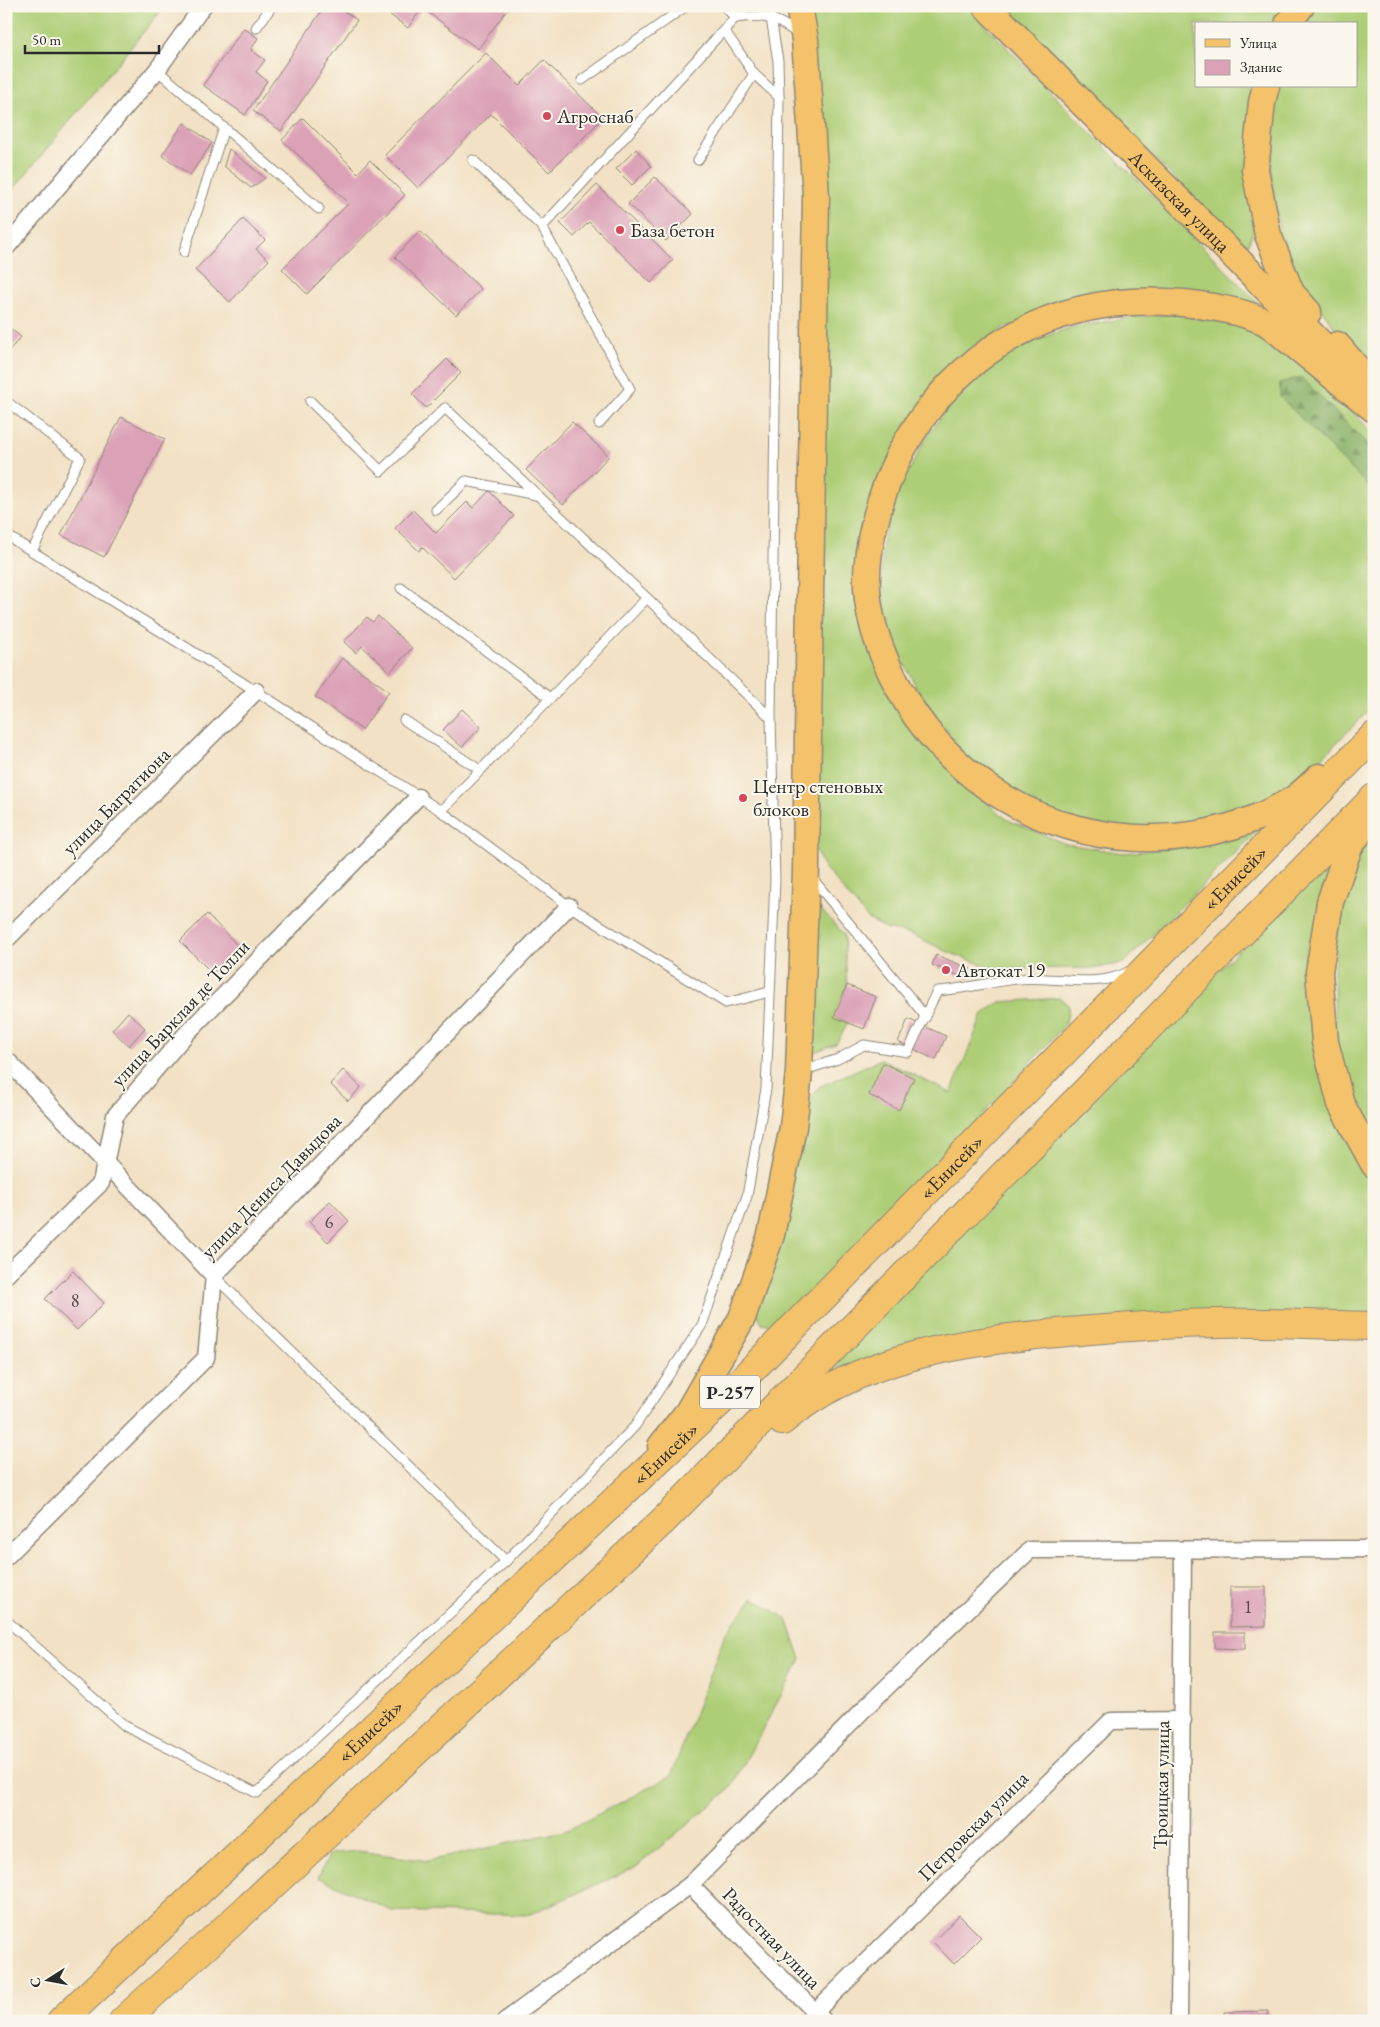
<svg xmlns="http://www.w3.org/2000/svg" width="1380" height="2027" viewBox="0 0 1380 2027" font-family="'EB Garamond',serif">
<defs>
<pattern id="forest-firs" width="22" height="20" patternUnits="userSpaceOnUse" patternTransform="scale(1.25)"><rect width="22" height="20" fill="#8ab167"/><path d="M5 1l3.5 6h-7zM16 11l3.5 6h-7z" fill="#719055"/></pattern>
</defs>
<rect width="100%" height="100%" fill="#fbf7ec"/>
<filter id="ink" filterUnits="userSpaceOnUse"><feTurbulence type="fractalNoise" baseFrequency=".02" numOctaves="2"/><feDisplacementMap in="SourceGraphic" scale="10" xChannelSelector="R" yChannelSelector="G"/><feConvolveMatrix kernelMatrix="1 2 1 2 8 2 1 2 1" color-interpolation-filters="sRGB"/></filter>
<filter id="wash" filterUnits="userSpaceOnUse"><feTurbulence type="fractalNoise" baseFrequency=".0096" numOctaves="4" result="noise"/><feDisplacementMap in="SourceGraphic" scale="20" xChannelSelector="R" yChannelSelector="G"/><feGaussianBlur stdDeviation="1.12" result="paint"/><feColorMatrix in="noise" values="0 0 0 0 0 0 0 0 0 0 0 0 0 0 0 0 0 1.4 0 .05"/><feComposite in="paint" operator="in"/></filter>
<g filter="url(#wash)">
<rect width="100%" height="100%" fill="#f2e1c4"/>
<g fill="#adce76" stroke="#6c7c50">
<polygon points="6,6 165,6 6,198"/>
<polygon points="810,6 966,6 1258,303 1217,296 1005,327 946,370 911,420 858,584 955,778 1008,820 1066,844 1124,853 1205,844 1264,825 1124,963 1097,968 995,969 948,952 911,934 886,929 868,919 822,865 814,844"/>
<polygon points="1007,6 1288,6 1274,24 1196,24 1196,86 1254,86 1254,230 1248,244 1231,237"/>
<polygon points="1315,6 1374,6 1374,367 1335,329 1298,274 1279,231 1271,168 1274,100 1278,86 1356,86 1356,24 1303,24"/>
<polygon points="1202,312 1264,330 1310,368 1374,434 1374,705 1302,778 1253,806 1210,819 1127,832 1067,824 969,762 919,692 890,636 881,584 883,539 899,489 929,433 961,390 1013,348 1069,328 1134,317"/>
<polygon points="1374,833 1374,1143 1351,1101 1335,1039 1334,968 1339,919 1361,849"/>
<polygon points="1339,849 1310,967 1361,1167 1374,1180 1374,1318 923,1344 819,1373"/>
<polygon points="811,900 844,934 847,985 835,1017 848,1023 836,1044 809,1054"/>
<polygon points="1060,998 1069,1006 1066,1024 856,1253 776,1326 762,1323 756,1312 805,1098 812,1097 819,1087 881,1059 951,1093 983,1014 1000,1002"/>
<polygon points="753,1598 787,1619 801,1659 730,1789 636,1867 528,1915 392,1911 318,1877 330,1854 358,1851 428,1861 568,1830 671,1776 725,1634"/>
</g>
<polygon fill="url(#forest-firs)" stroke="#5a6e49" points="1301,377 1374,451 1374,492 1280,397 1280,383"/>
<g id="blocks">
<g fill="#dba1b7">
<polygon points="325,6 337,6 357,20 281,131 253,111"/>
<polygon points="378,6 510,6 478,49 422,8 408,28"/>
<polygon points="244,28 258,38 251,50 265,60 256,72 267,81 245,115 203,85"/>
<polygon points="486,53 519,86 544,60 603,118 549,172 491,114 418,188 385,155"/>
<polygon points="303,118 358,173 370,160 405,195 307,294 282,269 349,203 282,140"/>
<polygon points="184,123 212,143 190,175 162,155"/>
<polygon points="229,149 265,178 251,188 224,166"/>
<polygon points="636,149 651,166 632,185 616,169"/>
<polygon points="655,177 693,214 666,241 628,204"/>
<polygon points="597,185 673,260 651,283 589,222 574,237 560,223"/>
<polygon points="243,219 265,240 256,249 269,260 230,302 195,270"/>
<polygon points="420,231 481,289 456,315 395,257"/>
<polygon points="6,325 21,337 6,354"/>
<polygon points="447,359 461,373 426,408 412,394"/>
<polygon points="121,417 165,439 104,557 61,535"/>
<polygon points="572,422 609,456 563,505 526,470"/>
<polygon points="489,491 514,516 454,578 422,547 419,551 395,528 413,510 436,533 467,502 473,508"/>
<polygon points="378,616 412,648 390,672 362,646 356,653 344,642 367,617 373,622"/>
<polygon points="342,658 389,691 362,730 315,697"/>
<polygon points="462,709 481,727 462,747 443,730"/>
<polygon points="207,914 239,947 212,973 180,941"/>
<polygon points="936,955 971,969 967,979 932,965"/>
<polygon points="847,985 876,997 864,1029 834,1017"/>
<polygon points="128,1012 145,1028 129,1046 112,1030"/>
<polygon points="908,1019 946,1036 936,1060 898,1042"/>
<polygon points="883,1063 914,1078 899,1110 869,1095"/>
<polygon points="343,1070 361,1087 348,1101 330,1084"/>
<polygon points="330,1201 349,1221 328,1242 309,1222"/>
<polygon points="73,1271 104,1303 77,1330 45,1299"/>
<polygon points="1230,1587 1266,1587 1266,1626 1230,1627"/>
<polygon points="1215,1632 1245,1632 1245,1649 1215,1648"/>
<polygon points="959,1915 981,1937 954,1964 933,1942"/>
<polygon points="1268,2011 1268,2021 1224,2021 1224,2012"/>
</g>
</g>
</g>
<g filter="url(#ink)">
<use href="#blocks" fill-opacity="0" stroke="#8e8678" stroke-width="1"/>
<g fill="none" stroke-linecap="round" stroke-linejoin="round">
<g stroke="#8e8678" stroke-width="11">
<g id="lane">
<polyline points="724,6 736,18"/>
<path d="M736 18C764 14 775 17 798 34"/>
<polyline points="256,28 272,6"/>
<polyline points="724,30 754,74 779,97"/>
<polyline points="157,70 319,209"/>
<polyline points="582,80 686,6"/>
<polyline points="473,160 542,227"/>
<polyline points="698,160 754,74"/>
<polyline points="184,252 224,128"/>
<polyline points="6,401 80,458 32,551"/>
<polyline points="310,401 381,471 445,408 647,598"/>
<polyline points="599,424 630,389 542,227 746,6"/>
<polyline points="436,510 466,481 536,495"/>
<polyline points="6,535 256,691 441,811 569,906 726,1003 769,992"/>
<polyline points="401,588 550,698"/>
<polyline points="404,720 480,770"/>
<polyline points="441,811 647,598 771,718"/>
<polyline points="812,878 926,1017"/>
<path d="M802 1071 838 1059 864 1045 908 1052 937 991C964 989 990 982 1017 979 1053 975 1097 990 1130 971"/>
<polyline points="214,1276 506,1561"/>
<polyline points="6,1620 125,1726 257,1793 506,1561 635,1426 702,1325 747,1196 766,1089 775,880 771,718 779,97 778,61 771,18"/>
</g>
</g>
<g stroke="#8e8678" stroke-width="19">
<g id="street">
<polyline points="6,248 157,70 203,6"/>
<polyline points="6,940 256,691"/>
<polyline points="6,1059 214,1276"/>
<polyline points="6,1275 101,1183 115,1116 186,1034 418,797"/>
<polyline points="6,1557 206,1358 214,1276 569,906"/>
<polyline points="690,1885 824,2021"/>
<polyline points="815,2012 1111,1721 1183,1720"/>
<polyline points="505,2021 690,1885 867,1706 1030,1550 1374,1549"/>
<polyline points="1179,2021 1183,1550"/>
</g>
</g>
<g stroke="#8e8678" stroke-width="29">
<g id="primary">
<path id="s1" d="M986 6 1343 366"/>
<polyline points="1288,24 1301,6"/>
<polyline points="1266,86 1262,102 1255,170 1268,235 1291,293 1308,312"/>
<polyline points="1337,345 1374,388"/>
<path d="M1319 777C1311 784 1303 793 1294 799 1232 836 1155 847 1086 831 1023 816 970 782 928 732 898 695 870 638 867 589 866 566 870 540 876 518 899 426 965 349 1055 317 1097 302 1141 299 1184 303 1209 306 1238 310 1261 320 1272 324 1282 336 1292 343 1319 365 1346 387 1374 409"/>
<polyline points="1374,812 1349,847 1330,902 1319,972 1325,1042 1341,1104 1374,1164"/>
<polyline points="661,1446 688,1412 742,1318 771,1235 793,1127 799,1072 806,870 816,196 805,40 799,6"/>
</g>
</g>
<g stroke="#8e8678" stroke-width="30">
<g id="highway">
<path d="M782 1421C862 1354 968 1341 1068 1332 1118 1328 1169 1323 1219 1323 1271 1322 1322 1325 1374 1326"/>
<path id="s2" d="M61 2021 722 1400 1374 736"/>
<polyline points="123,2021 239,1916 664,1520 1374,798"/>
</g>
</g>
<use href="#lane" stroke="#fff" stroke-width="9"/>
<use href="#street" stroke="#fff" stroke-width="16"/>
<use href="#primary" stroke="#f3c26a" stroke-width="26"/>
<use href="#highway" stroke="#f3c26a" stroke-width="28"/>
</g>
</g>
<g fill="#d1495b" stroke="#fbf7ec" stroke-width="2">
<circle cx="547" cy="116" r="5"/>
<circle cx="620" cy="230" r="5"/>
<circle cx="743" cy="798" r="5"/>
<circle cx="946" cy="970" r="5"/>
</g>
<g text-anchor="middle" stroke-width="4" stroke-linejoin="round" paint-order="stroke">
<g font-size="18" fill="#57484e">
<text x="329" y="1228">6</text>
<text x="75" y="1307">8</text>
<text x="1248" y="1613">1</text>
</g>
<rect fill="#fbf7ec" stroke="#696865" stroke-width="1" x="700" y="1375.5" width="60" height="33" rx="4"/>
<g font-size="19" font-weight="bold" fill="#2b2b2b">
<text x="730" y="1399">Р-257</text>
</g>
<g font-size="20" fill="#2b2b2b" stroke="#fbf7ec" text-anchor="start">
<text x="557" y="123">Агроснаб</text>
<text x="630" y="237">База бетон</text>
<text x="753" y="793">Центр стеновых<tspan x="753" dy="23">блоков</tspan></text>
<text x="956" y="977">Автокат 19</text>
</g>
<g font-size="20" fill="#2b2b2b" stroke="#fbf7ec">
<text dy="7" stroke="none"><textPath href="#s1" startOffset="275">Аскизская улица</textPath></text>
<text transform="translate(116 801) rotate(-45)" y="7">улица Багратиона</text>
<text dy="7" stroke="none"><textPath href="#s2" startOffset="1639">«Енисей»</textPath></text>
<text transform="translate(180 1013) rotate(-47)" y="7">улица Барклая де Толли</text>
<text dy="7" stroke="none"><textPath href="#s2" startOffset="1234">«Енисей»</textPath></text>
<text transform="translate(271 1186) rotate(-46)" y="7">улица Дениса Давыдова</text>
<text dy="7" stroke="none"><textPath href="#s2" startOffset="829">«Енисей»</textPath></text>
<text dy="7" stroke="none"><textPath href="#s2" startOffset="424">«Енисей»</textPath></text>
<text transform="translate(1161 1785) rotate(-89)" y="7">Троицкая улица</text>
<text transform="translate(973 1826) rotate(-45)" y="7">Петровская улица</text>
<text transform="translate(772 1938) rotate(46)" y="7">Радостная улица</text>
</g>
</g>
<rect width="1380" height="2027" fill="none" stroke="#fbf7ec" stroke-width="25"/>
<rect x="1195" y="22" width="162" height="65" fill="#fbf7ec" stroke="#a8a59f"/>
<rect x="1205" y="39" width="25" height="8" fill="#f3c26a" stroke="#a8a59f"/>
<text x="1240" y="48" font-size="15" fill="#2b2b2b">Улица</text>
<rect x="1205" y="60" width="25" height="15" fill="#dba1b7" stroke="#a8a59f"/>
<text x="1240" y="72" font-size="15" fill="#2b2b2b">Здание</text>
<g transform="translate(48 1980) rotate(259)" stroke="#fbf7ec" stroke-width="4" paint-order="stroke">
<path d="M0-4L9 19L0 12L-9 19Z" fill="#2b2b2b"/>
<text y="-8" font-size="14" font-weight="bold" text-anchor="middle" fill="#2b2b2b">С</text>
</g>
<path d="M25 45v8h134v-8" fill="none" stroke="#2b2b2b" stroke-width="2.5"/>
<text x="32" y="45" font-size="15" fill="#2b2b2b" stroke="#fbf7ec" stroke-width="4" paint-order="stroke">50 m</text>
</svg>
